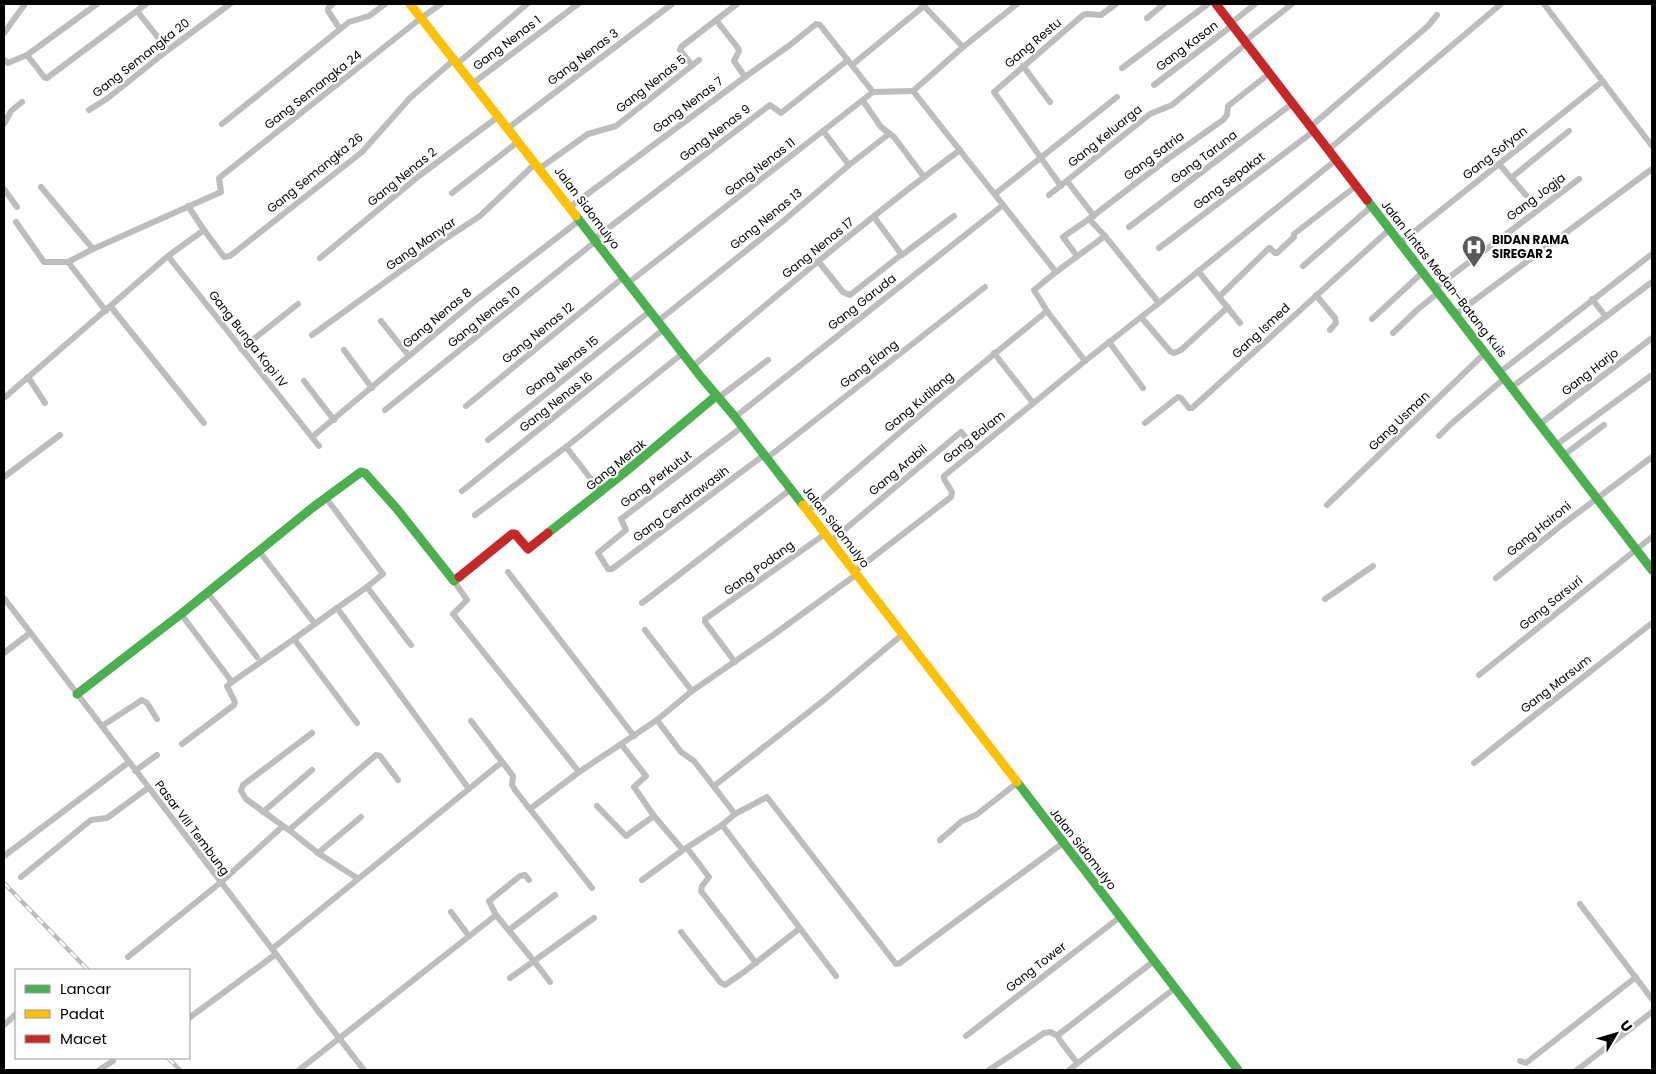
<svg xmlns="http://www.w3.org/2000/svg" width="1656" height="1074" viewBox="0 0 1656 1074" font-family="Poppins,sans-serif">
<rect width="100%" height="100%" fill="#fff"/>
<g fill="none" stroke-linecap="round" stroke-linejoin="round">
<g stroke="#bdbdbd" stroke-width="6">
<polyline points="333,4 328,8 328,11 340,29"/>
<polyline points="922,4 963,47 913,91 1056,272 1034,290 1047,311 1085,361 1159,303 1336,160"/>
<polyline points="1544,4 1652,146"/>
<polyline points="137,11 168,50"/>
<polyline points="1147,18 1164,4"/>
<polyline points="716,20 738,48 739,51 734,61 745,77"/>
<polyline points="1231,23 1255,4"/>
<polyline points="4,33 25,4"/>
<polyline points="1245,41 1292,4"/>
<polyline points="963,47 1017,4"/>
<polyline points="27,55 97,4"/>
<polyline points="4,60 8,63 27,55 45,78 47,78 146,4"/>
<polyline points="458,63 527,4"/>
<polyline points="692,65 680,50 681,47 737,4"/>
<polyline points="852,65 924,6"/>
<polyline points="1023,66 1050,102"/>
<polyline points="1122,68 1208,4"/>
<polyline points="473,83 578,4"/>
<polyline points="1154,85 1233,25"/>
<polyline points="863,101 881,127 894,137 924,177"/>
<polyline points="89,110 108,98 168,50 230,4"/>
<polyline points="4,124 11,111 22,102"/>
<polyline points="222,124 349,22 369,16 385,4"/>
<polyline points="1310,127 1428,26 1437,15"/>
<polyline points="508,128 672,4"/>
<polyline points="824,132 849,165"/>
<polyline points="1328,150 1501,4"/>
<polyline points="1499,164 1526,195"/>
<polyline points="540,168 588,134 616,126 699,60"/>
<polyline points="1511,178 1569,131"/>
<polyline points="1067,181 1094,216"/>
<polyline points="1061,186 994,92 1083,15 1087,14 1101,15 1116,4"/>
<polyline points="41,187 93,249"/>
<polyline points="4,189 17,207"/>
<polyline points="452,193 519,141"/>
<polyline points="995,194 1117,97"/>
<polyline points="1049,195 1150,114 1172,105 1247,43"/>
<polyline points="188,206 204,230"/>
<polyline points="570,207 745,77 790,45 816,24 820,25 873,92"/>
<polyline points="874,217 902,255 954,216"/>
<polyline points="1089,219 1105,236"/>
<polyline points="16,222 44,262 68,262 93,249 221,192 219,178 421,18 441,4"/>
<polyline points="1129,227 1293,103"/>
<polyline points="594,239 770,105 781,113 848,60"/>
<polyline points="1400,243 1603,81"/>
<polyline points="1159,248 1314,131"/>
<polyline points="168,256 319,446"/>
<polyline points="1077,256 1063,237 1089,219 1169,158 1223,120 1227,115 1228,106 1270,73"/>
<polyline points="320,258 419,176 499,116"/>
<polyline points="818,261 843,292 850,295 901,255"/>
<polyline points="68,262 106,311"/>
<polyline points="1303,266 1372,206"/>
<polyline points="1198,271 1240,323"/>
<polyline points="1056,272 1105,236 1159,303"/>
<polyline points="628,283 873,92 913,91"/>
<polyline points="1435,288 1579,179"/>
<polyline points="1316,295 1335,318 1336,323 1330,330"/>
<polyline points="1219,297 1268,249 1270,248 1275,253 1277,253 1294,237 1294,234 1356,186"/>
<polyline points="1592,299 1606,317"/>
<polyline points="111,307 204,423"/>
<polyline points="1456,314 1652,169"/>
<polyline points="1141,317 1170,351 1174,353 1181,350 1228,307"/>
<polyline points="1372,319 1423,272"/>
<polyline points="381,321 409,356"/>
<polyline points="658,321 782,222 849,165 889,134"/>
<polyline points="1393,333 1417,310 1439,292"/>
<polyline points="312,335 442,241 480,216 536,163"/>
<polyline points="1109,342 1143,388"/>
<polyline points="241,349 298,304"/>
<polyline points="344,350 372,388"/>
<polyline points="994,353 1033,403"/>
<path d="M693 366C781 292 868 218 960 150"/>
<polyline points="1500,372 1652,254"/>
<polyline points="28,377 45,403"/>
<polyline points="304,381 334,420"/>
<polyline points="1512,387 1652,282"/>
<polyline points="4,398 168,256 204,230 224,257 230,256 362,152 410,98 455,59"/>
<polyline points="718,398 768,360"/>
<polyline points="466,406 624,277"/>
<polyline points="385,410 596,241"/>
<polyline points="735,417 1003,205"/>
<polyline points="1145,423 1178,397 1181,398 1189,408 1192,408 1390,229"/>
<polyline points="1540,424 1652,338"/>
<polyline points="742,427 621,519 626,530 598,553 608,569 612,569 764,455"/>
<polyline points="1439,436 1451,424 1505,378"/>
<polyline points="312,437 476,300 580,220"/>
<polyline points="488,440 650,311"/>
<polyline points="1556,445 1652,375"/>
<polyline points="566,447 602,493"/>
<polyline points="1564,455 1604,425"/>
<polyline points="767,458 985,287"/>
<polyline points="4,477 60,435"/>
<polyline points="462,491 664,329"/>
<polyline points="326,498 383,574 367,587 411,645"/>
<polyline points="1327,505 1485,353"/>
<polyline points="808,511 932,405 1047,311"/>
<polyline points="475,515 566,447 683,353"/>
<polyline points="831,541 961,432 976,450"/>
<polyline points="259,551 315,624"/>
<polyline points="855,571 951,497 952,492 944,479 944,476 1085,361"/>
<polyline points="508,572 634,736"/>
<polyline points="1496,578 1563,524 1652,457"/>
<polyline points="454,581 467,600 453,614 579,772"/>
<polyline points="207,592 257,657"/>
<polyline points="4,598 276,954 318,1011 364,1070"/>
<polyline points="1325,599 1373,566"/>
<polyline points="642,603 791,489"/>
<polyline points="337,608 367,587"/>
<polyline points="181,614 232,682"/>
<polyline points="645,630 692,691"/>
<polyline points="4,653 30,633"/>
<polyline points="735,662 705,622 705,619 825,534"/>
<polyline points="1479,675 1652,537"/>
<polyline points="657,720 681,752 694,761 735,814"/>
<polyline points="471,721 513,776 512,785 515,790 592,888"/>
<polyline points="357,723 294,639 337,608 469,789"/>
<polyline points="102,726 142,700 147,703 157,719"/>
<polyline points="182,744 234,705 235,702 227,686 232,682 294,639"/>
<polyline points="621,744 646,776 634,787 654,816"/>
<polyline points="1474,763 1652,623"/>
<polyline points="135,771 157,755"/>
<polyline points="714,786 824,700 903,634"/>
<path d="M597 806 626 836 654 816 683 850 722 825 735 814 767 797 896 964 900 963C954 922 1009 883 1063 843"/>
<polyline points="530,809 579,772 657,720 692,691 769,638 857,574"/>
<polyline points="263,812 312,770"/>
<polyline points="722,825 836,976"/>
<polyline points="283,826 246,799 241,791 243,785 312,733"/>
<polyline points="289,830 318,853 357,878"/>
<polyline points="940,840 962,821 976,815 1017,783"/>
<polyline points="687,848 709,877 702,886 701,891 756,963"/>
<polyline points="318,853 361,817"/>
<polyline points="4,856 129,762"/>
<polyline points="21,877 91,820 107,818 148,788"/>
<polyline points="642,880 683,850"/>
<polyline points="1580,904 1652,999"/>
<polyline points="451,912 469,936"/>
<polyline points="509,930 555,895"/>
<polyline points="681,932 720,982 725,985 744,972 799,929"/>
<polyline points="272,949 502,762"/>
<polyline points="128,957 220,883 283,826 289,830 376,755 380,756 398,780"/>
<polyline points="510,978 534,961 496,915 489,901 520,876 525,875 529,880"/>
<polyline points="550,982 534,961 594,918"/>
<polyline points="189,1018 276,954"/>
<polyline points="4,1025 16,1014"/>
<polyline points="966,1036 1120,917"/>
<polyline points="1520,1061 1526,1063 1636,977"/>
<polyline points="1077,1063 1059,1039 1058,1035 1154,961"/>
<polyline points="99,1070 113,1061"/>
<polyline points="299,1070 496,915"/>
<polyline points="989,1070 1044,1033 1050,1032 1058,1036"/>
<polyline points="1069,1070 1175,988"/>
<polyline points="1577,1070 1652,1012"/>
</g>
<g stroke="#4caf50" stroke-width="9">
<polyline points="1367,200 1652,570"/>
<polyline points="576,216 701,377 735,417 803,505"/>
<polyline points="548,533 624,473 716,396"/>
<polyline points="77,694 181,614 312,508 361,472 365,473 397,509 454,581 459,577"/>
<polyline points="1017,782 1238,1070"/>
</g>
<g stroke="#ffc107" stroke-width="9">
<polyline points="410,4 576,216"/>
<polyline points="803,505 1017,782"/>
</g>
<g stroke="#c62828" stroke-width="9">
<polyline points="1216,4 1367,200"/>
<polyline points="459,577 512,534 515,534 528,549 548,533"/>
</g>
<g stroke="#bdbdbd" stroke-width="4.5">
<g id="rail">
<polyline points="4,883 88,970"/>
<polyline points="168,1058 180,1070"/>
</g>
</g>
<use href="#rail" stroke="#fff" stroke-width="2.5" stroke-dasharray="8" stroke-linecap="butt"/>
</g>
<defs>
<g id="hospital-pin" transform="scale(1.25)"><path d="M0 17L-7.5 6A9.5 9.5 0 1 1 7.5 6Z" fill="#595959" stroke="#fff"/><path d="M-5-5h3v3.5h4V-5h3V5h-3V1.5h-4V5h-3Z" fill="#fff"/></g>
</defs>
<g fill-rule="evenodd">
<use href="#hospital-pin" x="1474" y="247"/>
</g>
<g text-anchor="middle" stroke-width="4.5" stroke-linejoin="round" paint-order="stroke">
<g font-size="12" fill="#000" stroke="#fff">
<text transform="translate(507 43) rotate(-37)" y="4">Gang Nenas 1</text>
<text transform="translate(1033 43) rotate(-40)" y="4">Gang Restu</text>
<text transform="translate(1187 46) rotate(-37)" y="4">Gang Kasan</text>
<text transform="translate(583 57) rotate(-37)" y="4">Gang Nenas 3</text>
<text transform="translate(141 58) rotate(-38)" y="4">Gang Semangka 20</text>
<text transform="translate(651 84) rotate(-38)" y="4">Gang Nenas 5</text>
<text transform="translate(313 90) rotate(-38)" y="4">Gang Semangka 24</text>
<text transform="translate(688 105) rotate(-37)" y="4">Gang Nenas 7</text>
<text transform="translate(715 133) rotate(-37)" y="4">Gang Nenas 9</text>
<text transform="translate(1105 136) rotate(-39)" y="4">Gang Keluarga</text>
<text transform="translate(1495 153) rotate(-38)" y="4">Gang Sofyan</text>
<text transform="translate(1154 156) rotate(-37)" y="4">Gang Satria</text>
<text transform="translate(1204 157) rotate(-37)" y="4">Gang Taruna</text>
<text transform="translate(760 167) rotate(-38)" y="4">Gang Nenas 11</text>
<text transform="translate(315 173) rotate(-39)" y="4">Gang Semangka 26</text>
<text transform="translate(402 177) rotate(-39)" y="4">Gang Nenas 2</text>
<text transform="translate(1229 181) rotate(-37)" y="4">Gang Sepakat</text>
<text transform="translate(1536 197) rotate(-37)" y="4">Gang Jogja</text>
<text transform="translate(587 208) rotate(53)" y="4">Jalan Sidomulyo</text>
<text transform="translate(766 219) rotate(-39)" y="4">Gang Nenas 13</text>
<text transform="translate(421 244) rotate(-35)" y="4">Gang Manyar</text>
<text transform="translate(818 248) rotate(-39)" y="4">Gang Nenas 17</text>
<text transform="translate(1444 279) rotate(52)" y="4">Jalan Lintas Medan–Batang Kuis</text>
<text transform="translate(862 302) rotate(-38)" y="4">Gang Garuda</text>
<text transform="translate(484 317) rotate(-39)" y="4">Gang Nenas 10</text>
<text transform="translate(437 318) rotate(-40)" y="4">Gang Nenas 8</text>
<text transform="translate(1261 331) rotate(-43)" y="4">Gang Ismed</text>
<text transform="translate(538 333) rotate(-39)" y="4">Gang Nenas 12</text>
<text transform="translate(248 339) rotate(52)" y="4">Gang Bunga Kopi IV</text>
<text transform="translate(869 364) rotate(-38)" y="4">Gang Elang</text>
<text transform="translate(562 366) rotate(-38)" y="4">Gang Nenas 15</text>
<text transform="translate(1590 372) rotate(-38)" y="4">Gang Harjo</text>
<text transform="translate(556 402) rotate(-38)" y="4">Gang Nenas 16</text>
<text transform="translate(919 402) rotate(-40)" y="4">Gang Kutilang</text>
<text transform="translate(1399 421) rotate(-44)" y="4">Gang Usman</text>
<text transform="translate(974 437) rotate(-39)" y="4">Gang Balam</text>
<text transform="translate(616 465) rotate(-39)" y="4">Gang Merak</text>
<text transform="translate(898 470) rotate(-40)" y="4">Gang Arabil</text>
<text transform="translate(656 479) rotate(-37)" y="4">Gang Perkutut</text>
<text transform="translate(681 504) rotate(-37)" y="4">Gang Cendrawasih</text>
<text transform="translate(836 527) rotate(52)" y="4">Jalan Sidomulyo</text>
<text transform="translate(1539 529) rotate(-39)" y="4">Gang Haironi</text>
<text transform="translate(759 568) rotate(-36)" y="4">Gang Podang</text>
<text transform="translate(1551 603) rotate(-39)" y="4">Gang Sarsuri</text>
<text transform="translate(1556 684) rotate(-38)" y="4">Gang Marsum</text>
<text transform="translate(192 828) rotate(53)" y="4">Pasar VIII Tembung</text>
<text transform="translate(1083 849) rotate(52)" y="4">Jalan Sidomulyo</text>
<text transform="translate(1036 967) rotate(-38)" y="4">Gang Tower</text>
</g>
<g font-size="12" font-weight="bold" fill="#000" stroke="#fff" text-anchor="start">
<text x="1492" y="244">BIDAN RAMA<tspan x="1492" dy="14">SIREGAR 2</tspan></text>
</g>
</g>
<rect width="1656" height="1074" fill="none" stroke="#000000" stroke-width="10"/>
<rect x="15" y="969" width="175" height="90" fill="#ffffff" stroke="#999999"/>
<rect x="25" y="985" width="25" height="8" fill="#4caf50" stroke="#999999"/>
<text x="60" y="994" font-size="15" fill="#000000">Lancar</text>
<rect x="25" y="1010" width="25" height="8" fill="#ffc107" stroke="#999999"/>
<text x="60" y="1019" font-size="15" fill="#000000">Padat</text>
<rect x="25" y="1035" width="25" height="8" fill="#c62828" stroke="#999999"/>
<text x="60" y="1044" font-size="15" fill="#000000">Macet</text>
<g transform="translate(1616 1034) rotate(52)" stroke="#ffffff" stroke-width="4" paint-order="stroke">
<path d="M0-4L9 19L0 12L-9 19Z" fill="#000000"/>
<text y="-8" font-size="14" font-weight="bold" text-anchor="middle" fill="#000000">U</text>
</g>
</svg>
